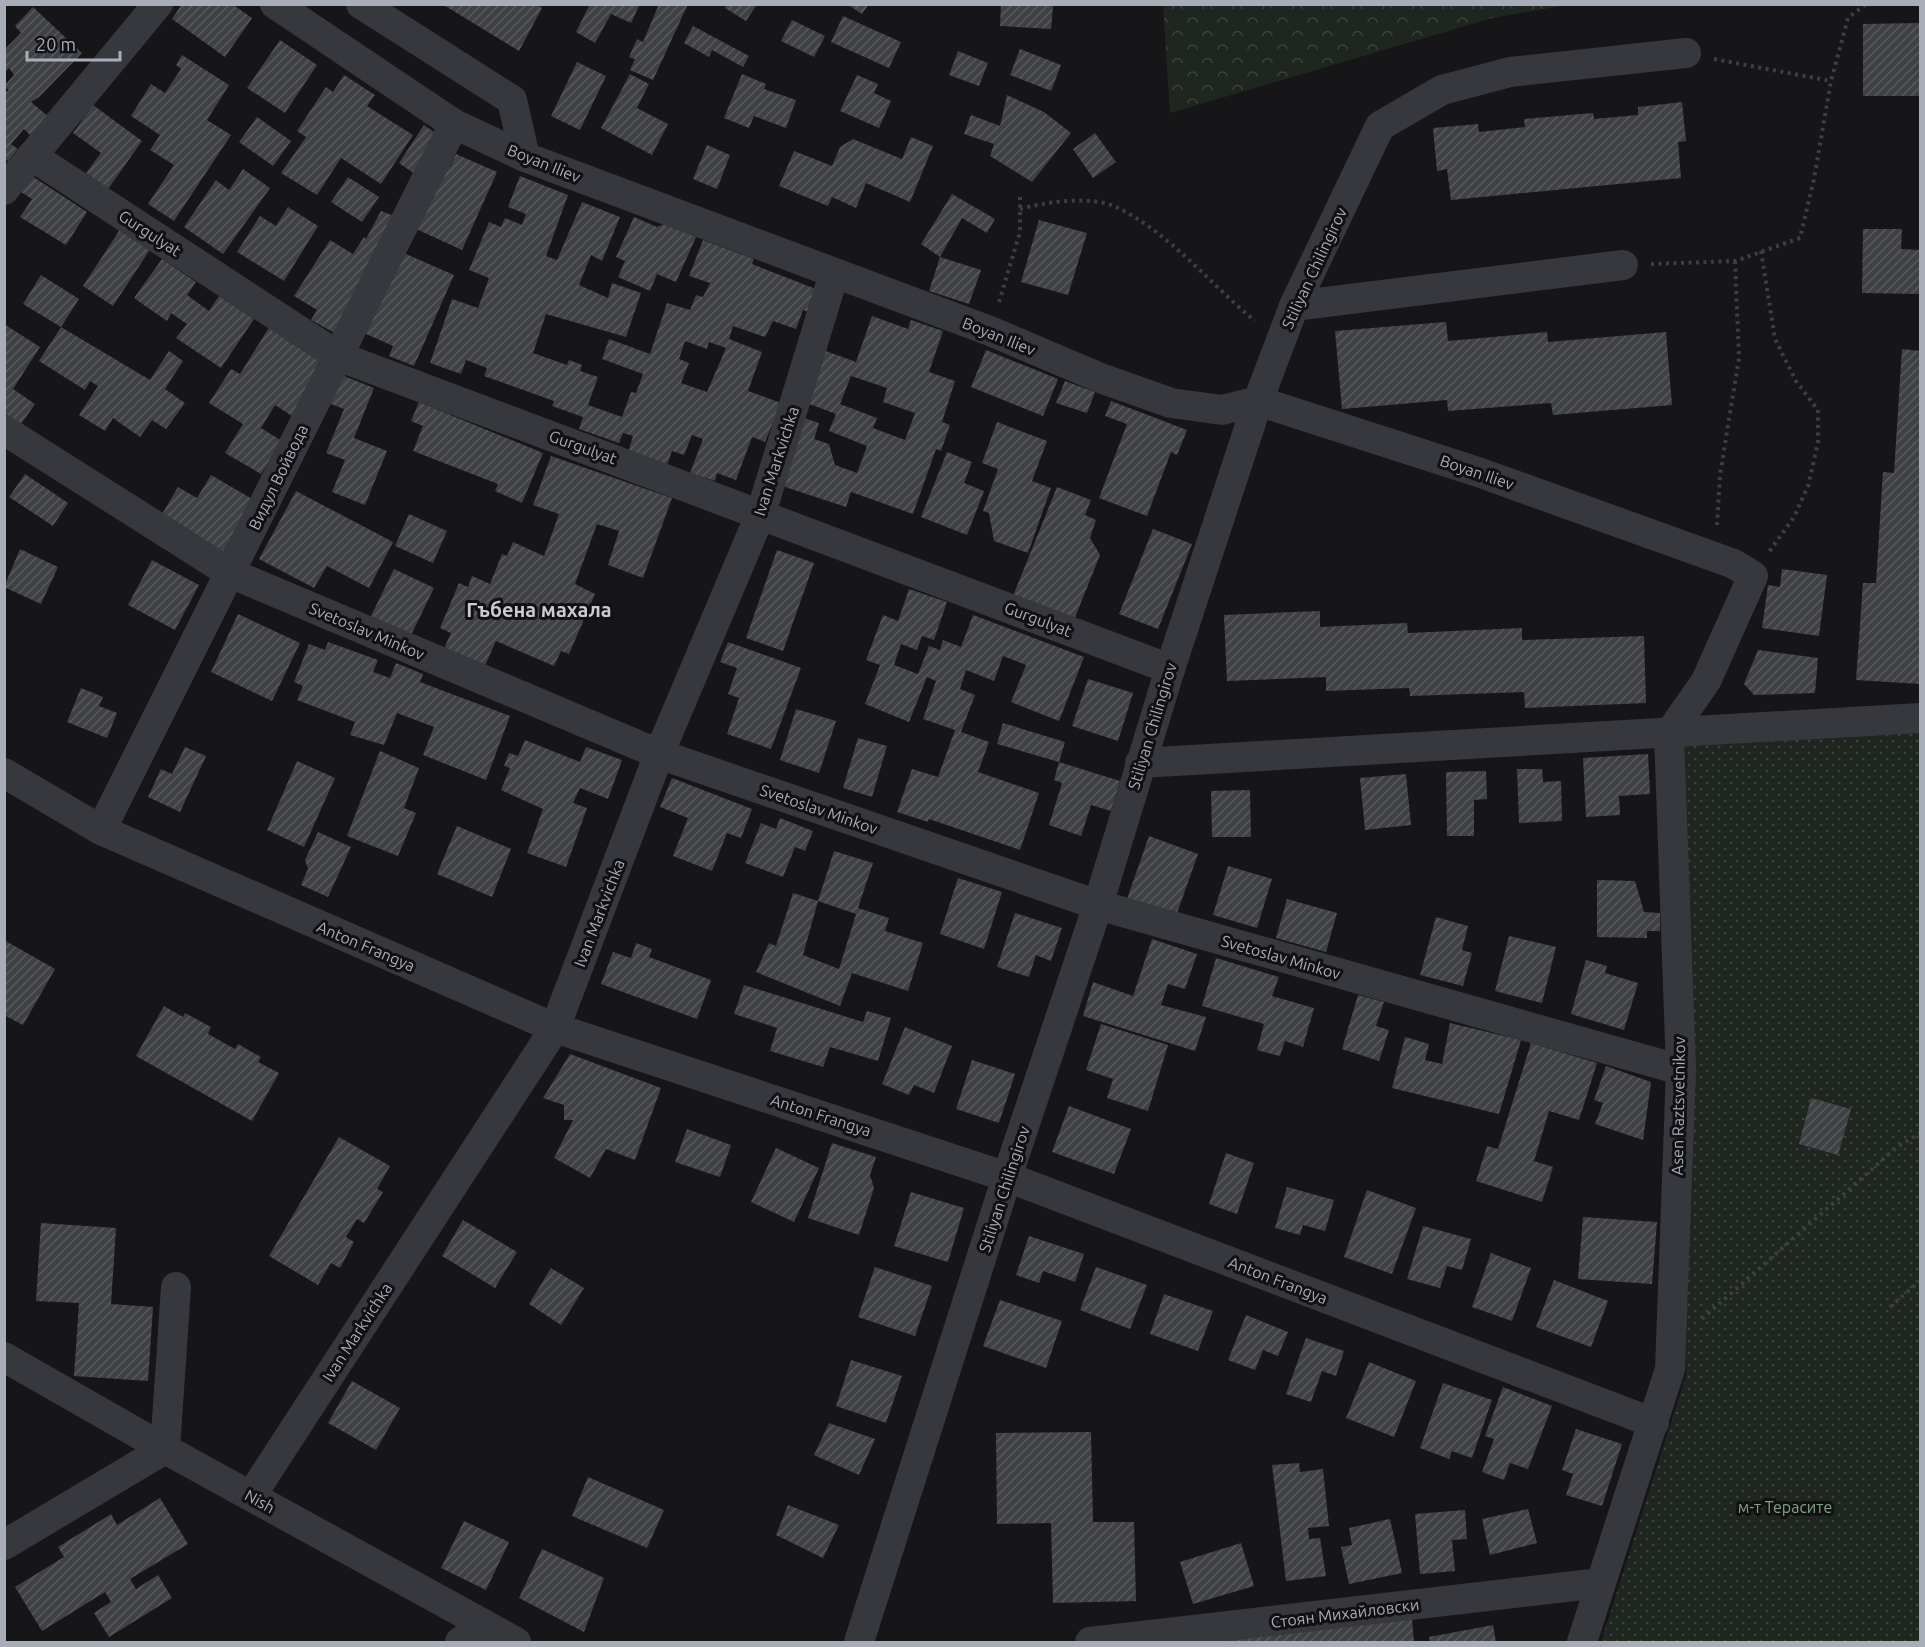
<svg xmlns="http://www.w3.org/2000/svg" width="1925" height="1647" viewBox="0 0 1925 1647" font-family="Ubuntu,sans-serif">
<defs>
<pattern id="forest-crowns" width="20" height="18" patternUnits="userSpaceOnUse" patternTransform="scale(1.5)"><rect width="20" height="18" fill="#1e261f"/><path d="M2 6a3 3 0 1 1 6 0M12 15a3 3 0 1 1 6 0" fill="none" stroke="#3c433d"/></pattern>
<pattern id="garden-dots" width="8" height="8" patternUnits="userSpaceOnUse" patternTransform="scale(1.5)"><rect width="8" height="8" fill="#1e261f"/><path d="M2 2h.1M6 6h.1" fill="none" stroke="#3c433d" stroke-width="1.8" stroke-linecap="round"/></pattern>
<pattern id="building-hatch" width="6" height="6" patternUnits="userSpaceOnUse" patternTransform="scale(1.5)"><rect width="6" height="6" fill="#404145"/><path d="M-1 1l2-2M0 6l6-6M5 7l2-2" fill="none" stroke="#595a5e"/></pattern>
</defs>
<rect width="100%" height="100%" fill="#161618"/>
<polygon fill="url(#forest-crowns)" points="1163,5 1163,4 1567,5 1492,18 1170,113"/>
<polygon fill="url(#garden-dots)" points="1920,727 1920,1642 1601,1642 1686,1376 1677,743"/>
<g fill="url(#building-hatch)" fill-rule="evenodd">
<polygon points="182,4 232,4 252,18 225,57 172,19"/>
<polygon points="442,4 536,4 542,8 519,51"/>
<polygon points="590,4 640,4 631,23 611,14 595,43 576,32"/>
<polygon points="659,4 688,4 653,80 630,70 635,59 629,57 637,39 643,42"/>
<polygon points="727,4 757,4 746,21 725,8"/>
<polygon points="847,4 869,4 862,14"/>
<polygon points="1001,4 1053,6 1051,29 1000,26"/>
<polygon points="33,7 82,53 39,97 31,102 49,117 32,137 24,129 11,144 18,149 8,161 4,158 4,94 9,90 4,86 14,75 9,68 4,73 4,50 21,33 15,26"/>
<polygon points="843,16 901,42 889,68 831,42"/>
<polygon points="792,20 825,36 814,57 781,41"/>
<polygon points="1920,23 1920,96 1863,96 1863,24"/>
<polygon points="693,26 749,56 743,67 712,50 709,57 684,43"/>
<polygon points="280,40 317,65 285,113 247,88"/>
<polygon points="1020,49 1061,65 1051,91 1010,75"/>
<polygon points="958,51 988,63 979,86 949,75"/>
<polygon points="182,55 229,85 207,120 231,135 174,221 148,204 174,165 150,150 160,135 131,116 151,84 165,93 181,69 176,65"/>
<polygon points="577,62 606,76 580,130 551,116"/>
<polygon points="630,74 649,84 637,108 668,124 652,155 601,128"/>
<polygon points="742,74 766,84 764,89 796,100 786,128 754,116 749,128 724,118"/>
<polygon points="344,75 375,95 367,106 413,135 381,184 341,158 317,195 281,173 306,137 297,131 326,87 333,92"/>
<polygon points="857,75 878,84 874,93 891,101 879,128 840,111"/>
<polygon points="1007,95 1044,112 1071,133 1032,182 990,156 994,144 964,134 971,115 1000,126"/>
<polygon points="1682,102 1686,141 1678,142 1681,178 1451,200 1447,169 1437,171 1433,128 1478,124 1479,132 1525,127 1524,119 1593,113 1594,119 1638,115 1638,107"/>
<polygon points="93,105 142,141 108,189 86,173 101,153 73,133"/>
<polygon points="257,117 291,141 273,166 239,142"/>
<polygon points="424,125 442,138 422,179 399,163"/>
<polygon points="1095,133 1116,162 1093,178 1073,149"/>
<polygon points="911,137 933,146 910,202 866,183 856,208 832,197 828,206 779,186 794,151 832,166 840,147 853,139 902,159"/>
<polygon points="707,145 730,155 717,189 693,179"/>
<polygon points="456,154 497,172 462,250 416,229 445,165 450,167"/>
<polygon points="243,169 270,188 223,254 184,227 216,180 229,190"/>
<polygon points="32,176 87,212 66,245 20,217 32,199 21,192"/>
<path d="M520 176 568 195 546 256 557 260 582 202 620 217 602 261 591 255 579 285 608 298 612 283 641 293 626 337 546 314 533 353 567 365 569 360 582 365 580 371 598 377 588 405 622 417 631 392 636 393 643 374 602 359 609 339 650 354 667 303 690 310 696 295 703 297 710 283 689 276 703 240 754 259 752 264 821 291 813 314 803 310 796 329 773 321 765 337 733 326 729 339 762 352 748 391 781 403 765 442 752 437 736 480 717 473 715 481 690 473 703 439 692 435 684 455 672 451 667 465 628 452 633 436 623 433 619 443 579 429 583 417 552 406 554 401 484 376 487 368 466 360 461 374 430 363 452 299 478 308 489 278 469 270 489 222 501 227 505 218 522 225 526 214 508 207ZM685 341 707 349 709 342 726 348 707 392 681 383 689 363 679 359Z"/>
<polygon points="348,177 379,197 362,222 331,202"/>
<polygon points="952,194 995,219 987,233 962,218 940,257 921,244"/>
<polygon points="288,207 318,226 284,281 237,252 260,216 276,226"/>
<polygon points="381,211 400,218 342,337 311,320 317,310 294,296 330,240 353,254 364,237 366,239"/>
<polygon points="634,217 657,227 665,224 696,237 676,282 657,274 650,291 618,277 625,261 616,257"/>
<polygon points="1039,220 1087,233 1068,295 1021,282"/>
<polygon points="121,228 151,248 113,306 83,286"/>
<polygon points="1863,229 1902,229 1901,249 1920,250 1920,294 1862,293"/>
<polygon points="399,251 454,275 414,366 389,356 393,346 364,333"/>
<polygon points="940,257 981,270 969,304 929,291"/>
<polygon points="162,259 196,282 187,295 209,311 219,296 254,319 221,368 176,338 187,324 171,313 167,321 134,298"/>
<polygon points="41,275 79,299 61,327 23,304"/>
<path d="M872 316 908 329 911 320 943 331 929 372 955 381 942 422 950 425 941 451 936 449 913 514 851 492 846 507 776 484 798 416 819 423 814 439 829 444 835 465 857 473 867 446 829 431 836 414 804 402 823 350 856 362ZM851 376 887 388 883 402 915 413 905 440 873 428 877 418 840 404Z"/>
<polygon points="1446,322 1448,341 1547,332 1548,342 1666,332 1672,405 1553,415 1551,403 1448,411 1447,400 1342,409 1335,331"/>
<polygon points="4,324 40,347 13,389 35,404 21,424 4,413"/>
<polygon points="270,326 327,362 292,416 275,405 261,428 282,441 261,474 225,453 243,424 209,403 231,369 240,374"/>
<polygon points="61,327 150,380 169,351 183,361 165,389 185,403 166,429 152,420 140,437 113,418 105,431 79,415 98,386 90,381 85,390 39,361"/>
<polygon points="1902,349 1920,351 1920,684 1856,680 1863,583 1876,583 1883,472 1894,473"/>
<polygon points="986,350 1058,379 1043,416 971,387"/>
<polygon points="339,374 374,388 354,438 387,451 365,505 332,492 345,460 326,453 344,409 328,403"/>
<polygon points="1065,381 1095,392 1087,413 1056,403"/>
<polygon points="1111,401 1187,430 1177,455 1171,452 1147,516 1099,498 1127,424 1105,416"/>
<polygon points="419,402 543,453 522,503 495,491 498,484 413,451 423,426 411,421"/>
<polygon points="997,422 1047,441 1032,481 1051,488 1028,553 994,541 989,513 983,511 998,469 982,463"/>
<polygon points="947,452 972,462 964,483 984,491 967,535 921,517"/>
<polygon points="551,456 672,498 643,578 608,565 619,531 597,524 575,584 595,594 569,654 561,651 554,666 496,641 483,670 442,653 451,633 440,628 459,583 468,587 472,576 490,584 502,554 507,556 513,542 544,556 559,514 533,505"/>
<polygon points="25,474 68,503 53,526 9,497"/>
<polygon points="211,475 254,500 223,552 161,516 178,487 197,498"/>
<polygon points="1057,487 1091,500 1085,515 1096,520 1090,538 1100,555 1074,620 1013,596"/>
<polygon points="296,491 393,542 369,588 327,566 314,588 259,559"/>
<polygon points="409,514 447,531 433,563 395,546"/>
<polygon points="1153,529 1192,544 1158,629 1119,614"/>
<polygon points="20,549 58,567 41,604 4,587"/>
<polygon points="777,550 814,563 783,651 746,638"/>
<polygon points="152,560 199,585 175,630 128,605"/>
<polygon points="394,569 434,588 411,635 371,616"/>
<polygon points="1782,569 1827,575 1819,636 1762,628 1768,585 1780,587"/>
<polygon points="909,589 947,602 934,640 922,636 917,650 901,644 894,665 918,674 929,646 940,650 943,640 961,647 973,615 1084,657 1059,721 1011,702 1026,665 1003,656 994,681 966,670 960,689 975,695 961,732 989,742 978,772 1039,793 1020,850 929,819 928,822 897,812 912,769 938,777 955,730 923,719 936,681 927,677 909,722 865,704 880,665 866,660 883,615 898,621"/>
<polygon points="1320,611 1320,627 1407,623 1408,633 1522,628 1522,640 1644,636 1646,703 1525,708 1524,692 1410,696 1409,688 1326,691 1326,677 1227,681 1224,615"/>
<polygon points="238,614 300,643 272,701 211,672"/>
<polygon points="328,642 378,660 373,672 390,678 396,663 423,674 420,682 510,716 486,780 423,755 434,727 397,713 384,745 350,735 355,722 297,700 303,686 294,682 309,644 325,650"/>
<polygon points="728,642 801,668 771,749 727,734 739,698 728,694 737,668 720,662"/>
<polygon points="1758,650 1818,658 1815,693 1754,695 1744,684"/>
<polygon points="1088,679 1133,693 1118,741 1072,726"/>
<polygon points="81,688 103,697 99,706 117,713 107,738 67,722"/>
<polygon points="796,709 836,721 819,773 780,760"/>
<polygon points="1003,723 1065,742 1059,762 997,744"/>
<polygon points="858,738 887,746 872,797 843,788"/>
<polygon points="525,740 580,762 586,747 622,760 608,799 580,788 573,803 587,808 566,867 527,853 543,809 501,790 510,768 504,766 509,753 518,756"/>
<polygon points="185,747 206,756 180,812 148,797 161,769 172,774"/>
<polygon points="380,751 419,768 404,808 416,813 398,856 347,836"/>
<polygon points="1648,754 1650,794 1619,796 1620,815 1586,817 1583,758"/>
<polygon points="297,761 335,778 304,847 267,830"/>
<polygon points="1059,762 1120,781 1111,811 1091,805 1081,836 1049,825 1062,783 1054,780"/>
<polygon points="1517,769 1542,769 1543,782 1561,781 1562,821 1519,823"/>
<polygon points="1486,771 1487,799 1474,800 1474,836 1447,836 1446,772"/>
<polygon points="1406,774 1411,825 1365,830 1360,778"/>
<polygon points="672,778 752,809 741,838 727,833 712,871 673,856 688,818 660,807"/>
<polygon points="1250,790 1251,837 1212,837 1211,791"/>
<polygon points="780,818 813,831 805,851 795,847 783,877 745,863 761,823 776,829"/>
<polygon points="457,826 511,849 492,897 437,874"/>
<polygon points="318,832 351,847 328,897 301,885 308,869 305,860"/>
<polygon points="1149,836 1198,854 1176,916 1127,899"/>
<polygon points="834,851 873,863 858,908 889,918 885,931 923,943 908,991 852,973 840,1006 756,972 769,943 776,946 793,893 818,901 803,955 839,969 856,914 818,901"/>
<polygon points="1228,866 1272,879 1257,928 1213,915"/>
<polygon points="958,878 1002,892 984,949 940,934"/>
<polygon points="1597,880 1635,881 1644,912 1660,913 1660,931 1647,931 1647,938 1597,937"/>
<polygon points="1287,899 1337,913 1326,952 1276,938"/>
<polygon points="1015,913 1062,928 1051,961 1036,955 1029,977 997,967"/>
<polygon points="1436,917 1468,926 1462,950 1472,953 1463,986 1420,975"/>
<polygon points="1509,936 1556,947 1542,1003 1495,991"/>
<polygon points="1152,939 1197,954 1185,989 1168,984 1161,1005 1206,1017 1195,1051 1083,1016 1093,982 1133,996"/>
<polygon points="4,940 55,969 23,1025 4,1015"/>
<polygon points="636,943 652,949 649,957 711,980 697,1019 601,984 613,952 631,958"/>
<polygon points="1216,958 1279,977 1272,996 1314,1008 1303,1047 1285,1041 1280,1056 1257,1050 1264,1024 1202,1006"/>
<polygon points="1586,960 1607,966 1605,973 1638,983 1624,1030 1571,1014"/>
<polygon points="744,985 863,1022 867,1011 891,1018 878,1061 830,1047 823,1067 770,1051 777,1028 734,1014"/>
<polygon points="1358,995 1384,1002 1376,1026 1389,1030 1379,1061 1342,1049"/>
<polygon points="164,1006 183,1017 185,1013 211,1027 208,1034 235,1049 238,1044 261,1057 258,1062 279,1073 252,1121 136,1056"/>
<polygon points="1450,1023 1521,1040 1499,1114 1392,1088 1405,1037 1429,1044 1425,1060 1442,1064"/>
<polygon points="1101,1024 1168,1045 1148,1111 1107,1098 1113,1079 1086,1070"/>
<polygon points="905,1027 952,1046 934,1093 914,1085 909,1095 882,1084"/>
<polygon points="1531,1043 1597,1063 1579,1120 1549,1111 1534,1161 1553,1167 1542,1202 1476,1181 1487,1146 1498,1149"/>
<polygon points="570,1054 661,1088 635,1160 606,1149 590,1178 554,1158 573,1120 564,1120 564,1105 543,1098"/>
<polygon points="972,1060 1015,1074 999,1123 956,1109"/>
<polygon points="1606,1066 1651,1082 1643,1140 1595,1124 1603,1103 1594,1100"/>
<polygon points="1811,1098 1851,1109 1838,1155 1799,1144"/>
<polygon points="1069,1106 1131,1129 1114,1174 1052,1152"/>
<polygon points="687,1129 731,1145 720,1177 675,1162"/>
<polygon points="339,1137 390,1166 377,1189 383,1192 364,1223 357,1219 346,1237 354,1242 340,1268 331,1263 318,1285 269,1256"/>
<polygon points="832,1143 876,1157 870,1175 874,1188 859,1235 808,1218"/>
<polygon points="776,1148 819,1168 794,1222 751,1202"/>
<polygon points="1226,1153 1254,1163 1237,1214 1209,1204"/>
<polygon points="1287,1187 1334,1200 1325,1231 1303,1225 1300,1235 1275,1228"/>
<polygon points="1367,1190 1416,1208 1392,1274 1344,1257"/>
<polygon points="911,1192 964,1208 948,1262 894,1246"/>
<polygon points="1583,1217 1657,1222 1652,1284 1578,1279"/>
<polygon points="463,1220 517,1252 495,1288 442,1256"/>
<polygon points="41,1223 116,1228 111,1304 153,1307 148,1381 74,1376 79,1303 36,1301"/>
<polygon points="1423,1226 1471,1239 1462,1270 1447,1266 1440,1288 1407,1279"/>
<polygon points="1029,1236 1084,1254 1075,1282 1043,1271 1039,1283 1016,1275"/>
<polygon points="1491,1253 1531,1268 1512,1321 1472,1307"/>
<polygon points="875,1267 932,1286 915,1336 858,1317"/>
<polygon points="1096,1267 1147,1285 1130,1329 1080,1310"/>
<polygon points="551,1268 584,1288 561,1325 529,1304"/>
<polygon points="1554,1280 1608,1301 1591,1347 1536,1327"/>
<polygon points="1164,1294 1213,1311 1198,1351 1150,1334"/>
<polygon points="1000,1300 1062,1321 1046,1368 983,1346"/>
<polygon points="1246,1315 1288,1332 1278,1356 1263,1350 1255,1370 1228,1360"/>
<polygon points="1306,1338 1344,1351 1336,1376 1322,1371 1311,1402 1286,1394"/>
<polygon points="851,1360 902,1376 886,1423 836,1406"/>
<polygon points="1369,1362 1416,1381 1394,1437 1346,1418"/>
<polygon points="352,1381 400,1408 376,1450 328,1423"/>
<polygon points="1443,1383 1492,1400 1472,1458 1452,1451 1449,1459 1420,1448"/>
<polygon points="1503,1387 1552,1406 1528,1469 1510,1463 1504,1480 1482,1472 1494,1439 1485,1436"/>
<polygon points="829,1423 875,1439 859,1475 814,1455"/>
<polygon points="1576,1429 1622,1444 1602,1506 1566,1495 1573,1474 1562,1470"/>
<polygon points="1091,1432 1093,1522 1134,1522 1136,1601 1053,1603 1051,1523 997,1524 996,1433"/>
<polygon points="1299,1463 1300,1472 1323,1469 1329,1526 1308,1528 1309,1539 1320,1538 1326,1576 1286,1581 1272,1465"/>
<polygon points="588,1477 664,1510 647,1548 572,1516"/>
<polygon points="160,1498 188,1544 130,1579 136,1589 158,1575 172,1598 109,1637 94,1613 111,1602 105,1592 42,1631 15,1587 64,1557 58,1547 111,1514 117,1525"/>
<polygon points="788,1505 839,1525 823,1558 776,1535"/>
<polygon points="1528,1509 1537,1543 1490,1555 1482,1519"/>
<polygon points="1465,1510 1467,1539 1452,1540 1455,1571 1420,1574 1415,1514"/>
<polygon points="1390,1519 1402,1573 1349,1584 1341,1547 1352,1545 1349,1528"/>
<polygon points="464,1521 509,1542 486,1590 441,1568"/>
<polygon points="1241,1543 1254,1586 1193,1604 1180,1562"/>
<polygon points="542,1549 604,1578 584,1632 519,1598"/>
<polygon points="1412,1619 1414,1642 1223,1642 1223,1640"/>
<polygon points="1493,1625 1496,1642 1430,1642 1429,1637"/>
</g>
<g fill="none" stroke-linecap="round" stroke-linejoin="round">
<g stroke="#3d3f44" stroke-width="4" stroke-dasharray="3 4.5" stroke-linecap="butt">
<polyline points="1714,59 1831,81"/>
<path d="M1020 209C1046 202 1090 195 1116 207 1169 232 1210 284 1255 321"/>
<polyline points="1761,251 1775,339 1796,381 1818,410 1818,443 1808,486 1794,517 1769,552"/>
<polyline points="1651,264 1735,261 1800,238 1814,179 1831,81 1848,18 1866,4"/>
<polyline points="999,302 1020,232 1020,196"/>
<polyline points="1717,525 1720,475 1739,358 1735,261"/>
<polyline points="1890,1307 1920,1281"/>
<polyline points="1702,1319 1897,1147 1920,1133"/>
</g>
<g stroke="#37383d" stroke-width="30">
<polyline points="275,4 454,124 525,157 990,331 1103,379 1171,403 1222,410 1258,401 1478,472 1734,564 1753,576 1706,681 1669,734 1681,1070 1670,1369 1582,1642"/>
<polyline points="361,4 512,100 525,157"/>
<polyline points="32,156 338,356 1170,669"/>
<polyline points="4,190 158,4"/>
<polyline points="1294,306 1623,265"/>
<polyline points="4,430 230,573 659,754 1098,905 1681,1070"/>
<polyline points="1140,763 1920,718"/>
<polyline points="4,773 101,830 555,1028 1007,1177 1654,1423"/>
<polyline points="101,830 454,124"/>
<polyline points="4,1357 165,1449 516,1642"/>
<polyline points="251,1496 555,1028 659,754 761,513 834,274"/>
<polyline points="4,1545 165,1449 176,1287"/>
<polyline points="460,1642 484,1624"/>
<polyline points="859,1642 1007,1177 1098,905 1170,669 1258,401 1294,306 1380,126 1442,90 1510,72 1686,53"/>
<polyline points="1090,1642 1600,1583"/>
</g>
</g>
<g text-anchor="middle" stroke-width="6" stroke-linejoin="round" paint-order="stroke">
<g font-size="16" fill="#a8adb8" stroke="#111113">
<text transform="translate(544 163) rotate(22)" y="6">Boyan Iliev</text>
<text transform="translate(150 233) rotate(33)" y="6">Gurgulyat</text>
<text transform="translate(1314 268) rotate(-65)" y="6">Stiliyan Chilingirov</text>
<text transform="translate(999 336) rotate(22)" y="6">Boyan Iliev</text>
<text transform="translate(583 447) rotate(20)" y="6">Gurgulyat</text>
<text transform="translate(776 461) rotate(-72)" y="6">Ivan Markvichka</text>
<text transform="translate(1477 472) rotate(19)" y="6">Boyan Iliev</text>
<text transform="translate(278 477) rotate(-64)" y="6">Видул Войвода</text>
<text transform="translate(1038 619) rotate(21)" y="6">Gurgulyat</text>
<text transform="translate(367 631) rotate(23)" y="6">Svetoslav Minkov</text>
<text transform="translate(1152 726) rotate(-73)" y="6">Stiliyan Chilingirov</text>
<text transform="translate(819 809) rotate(19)" y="6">Svetoslav Minkov</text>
<text transform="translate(599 913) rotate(-69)" y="6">Ivan Markvichka</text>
<text transform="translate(366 946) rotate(23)" y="6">Anton Frangya</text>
<text transform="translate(1281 957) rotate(16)" y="6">Svetoslav Minkov</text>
<text transform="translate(1678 1106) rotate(-89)" y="6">Asen Raztsvetnikov</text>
<text transform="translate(821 1115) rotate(18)" y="6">Anton Frangya</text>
<text transform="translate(1004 1189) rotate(-72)" y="6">Stiliyan Chilingirov</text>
<text transform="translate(1278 1280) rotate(21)" y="6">Anton Frangya</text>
<text transform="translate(357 1332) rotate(-57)" y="6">Ivan Markvichka</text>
<text transform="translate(260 1501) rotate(29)" y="6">Nish</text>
<text transform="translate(1345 1613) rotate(-7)" y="6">Стоян Михайловски</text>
</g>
<g font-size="16" fill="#7fa381" stroke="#111113">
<text x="1785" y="1513">м-т Терасите</text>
</g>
<g font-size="20" font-weight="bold" fill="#c9ccd4" stroke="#111113">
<text x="539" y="617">Гъбена махала</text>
</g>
</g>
<rect width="1925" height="1647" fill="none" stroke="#a8adb8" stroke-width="12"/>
<path d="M27 51v9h93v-9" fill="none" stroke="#a8adb8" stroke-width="3"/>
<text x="36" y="51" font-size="18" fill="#a8adb8" stroke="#111113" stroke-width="4.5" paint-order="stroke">20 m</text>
</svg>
